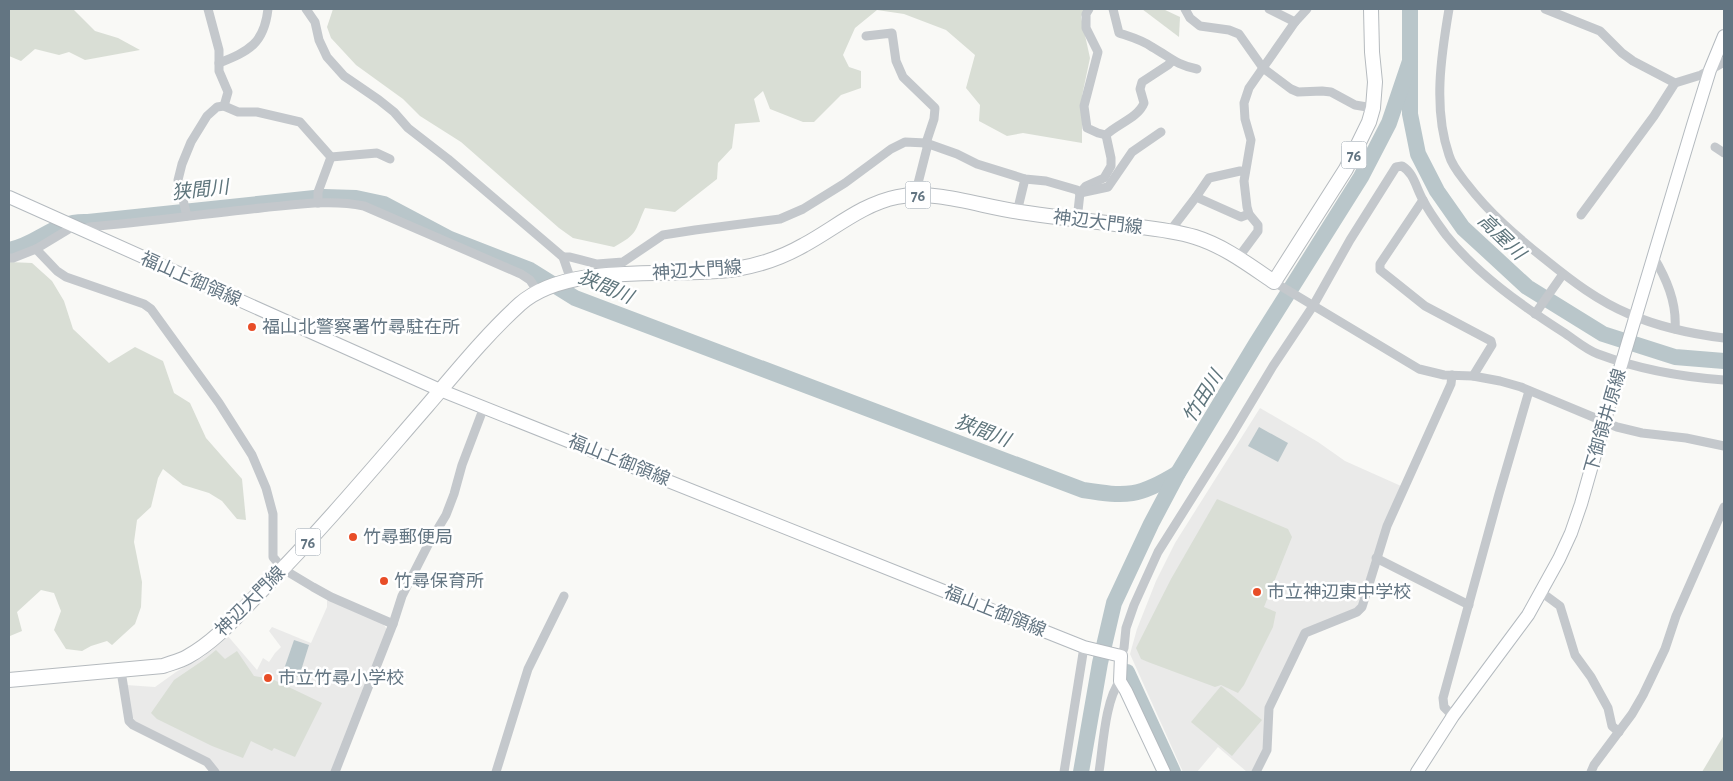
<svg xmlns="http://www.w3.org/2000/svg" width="1733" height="781" viewBox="0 0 1733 781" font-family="'Alegreya Sans','Noto Sans JP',sans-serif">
<rect width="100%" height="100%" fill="#f9f9f6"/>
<g fill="#eaeae9">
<polygon points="1260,408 1318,442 1345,461 1401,486 1372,560 1360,603 1356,610 1303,631 1265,711 1264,749 1253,772 1247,772 1218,747 1197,772 1183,772 1130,654 1137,629 1156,581 1175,543"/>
<polygon points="327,598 382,622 388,631 333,772 218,772 138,725 131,715 126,685 155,687 176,672 204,656 227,635 257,670 263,658 269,662 275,653 281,647 269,631 272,627 311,643 327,607"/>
</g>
<g fill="#d9ded5">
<polygon points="9,9 73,9 95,31 118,38 140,50 85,60 69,52 59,55 35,49 21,61 9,56"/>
<path d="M333 9H1085L1081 17 1090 58 1082 96V143L1023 133 1007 136 979 121 980 105 966 88 975 55 946 30 904 14 877 10 855 28 843 55 849 67 861 71V88L841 95 814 122H803L770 109 763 91 754 99 760 122 735 124 732 148 718 163 717 179 675 212 645 208C634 232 639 233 614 247L573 238 559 228 461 142 420 116 403 99 356 65 331 38 327 27Z"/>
<polygon points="1142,9 1163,9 1180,17 1179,37"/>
<polygon points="9,262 32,263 52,281 64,301 73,329 109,363 135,347 163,361 174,393 190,403 206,438 242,479 246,520 237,519 222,501 209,493 183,485 163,469 158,478 151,507 137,520 134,542 142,582 141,607 135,624 112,645 107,641 91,646 82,651 66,649 54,630 61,611 54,593 41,590 17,612 22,631 10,636 9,633"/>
<polygon points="1217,499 1288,529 1292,537 1264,607 1276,612 1273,627 1244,685 1238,693 1221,685 1215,687 1148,662 1141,659 1136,648 1171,579"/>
<polygon points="216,650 225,659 237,651 254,676 272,679 322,703 295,757 274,748 272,751 251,741 243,758 212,746 157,719 151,713 174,680 205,659"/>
<polygon points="1221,686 1262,720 1232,756 1191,722"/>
<polygon points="1724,735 1724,772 1702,772"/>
</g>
<g fill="#b9c6ca">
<polygon points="1259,427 1288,443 1278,462 1248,446"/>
<polygon points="294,640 309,645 299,677 283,672"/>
</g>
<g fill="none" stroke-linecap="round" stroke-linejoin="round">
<g stroke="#b9c6ca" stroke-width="16">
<polyline points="1410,9 1410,114 1418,154 1437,191 1463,228 1527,287 1603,334 1675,357 1724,361"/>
<path d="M9 250C40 244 54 220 88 222L324 197 356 198 384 204 450 239 530 270 575 298 1083 490C1127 497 1139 497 1178 473"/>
<polyline points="1127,672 1173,772"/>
<polyline points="1081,772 1100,663 1114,603 1151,524 1178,473 1256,344 1361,177 1389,123 1410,61"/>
</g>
<g stroke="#b4babf" stroke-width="14">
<g id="secondary">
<polyline points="9,197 440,390 1084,647 1121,656 1120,681 1126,691 1164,772"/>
<polyline points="1417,772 1453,716 1528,615 1559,559 1571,533 1581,504 1610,402 1693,125 1710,70 1724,36"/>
</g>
</g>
<g stroke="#b5babe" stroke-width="16">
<path id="primary" d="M9 680 163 666C171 663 180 661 187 657 218 640 241 611 265 587 322 529 374 467 427 406 457 371 486 335 520 304 570 260 674 279 736 269 761 265 783 257 804 245 834 229 862 204 897 197 933 189 983 207 1020 212 1054 217 1089 221 1124 225 1148 228 1172 230 1195 237 1224 246 1249 265 1274 282L1346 169 1369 122 1373 108 1375 82 1372 52 1371 9"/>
</g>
<g stroke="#c4c8cc" stroke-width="9">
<polyline points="208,9 219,50 219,71 228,92 224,106"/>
<polyline points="306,9 315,22 319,40 327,57 344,76 379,100 394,112 408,128 448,159 563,257 571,280"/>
<polyline points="1089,9 1086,14 1086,28 1098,52 1084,106 1087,128 1098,133 1106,135"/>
<path d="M1113 9 1119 33C1131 37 1142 40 1152 47 1170 57 1176 65 1197 69"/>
<polyline points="1185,9 1190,18 1200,26 1229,30 1239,34 1263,68 1291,89 1298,92 1322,91 1331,92 1355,105 1373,108"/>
<polyline points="1269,9 1295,22"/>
<path d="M1449 9C1441 56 1433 109 1449 155 1452 166 1460 175 1467 184 1490 214 1517 237 1546 260 1572 281 1598 301 1629 314 1659 327 1692 334 1724 338"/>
<polyline points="1545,9 1600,31 1622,53 1633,61 1675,83 1701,75 1724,62"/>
<polyline points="866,36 892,33 896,61 903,77 935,108 934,119 926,143 927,148 915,195"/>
<path d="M219 63C249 51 264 44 268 9"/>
<polyline points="1715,147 1724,153"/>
<polyline points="331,157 377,153 390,159"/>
<polyline points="1196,197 1209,178 1240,171 1245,172"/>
<polyline points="1423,200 1380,264 1380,270 1425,306 1491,341 1492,345 1473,376"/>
<polyline points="1017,212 1025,179"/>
<polyline points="1581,215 1654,116 1675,83"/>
<polyline points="187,216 178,180 182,164 191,142 207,116 217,107 224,106 238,112 257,112 300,122 331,157 318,192 318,203"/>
<path d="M1077 220 1080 193 1086 186 1104 178 1111 166V158L1106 135C1117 124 1138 118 1144 103L1140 89 1142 82 1168 65 1172 61"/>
<path d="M85 231 89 227C146 222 203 214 261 208 295 205 330 199 364 206L521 274 530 280 538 292"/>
<polyline points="1170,231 1196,197 1241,217 1249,214"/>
<polyline points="36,249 57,271 66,277 144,304 151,309 219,403 252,455 266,488 273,514 273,557 283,569 313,587 331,597 393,624"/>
<path d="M1653 256C1666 278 1677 302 1675 329"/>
<polyline points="563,257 570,257 597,264 623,262 663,235 695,230 780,219 803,209 845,183 891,149 905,142 926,143 957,154 977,164 1025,179 1046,181 1077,190 1080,193 1108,187 1132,152 1161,132"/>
<polyline points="9,258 13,258 36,249 74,226"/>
<polyline points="1238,258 1258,231 1258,225 1249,214 1247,207 1244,181 1251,140 1245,119 1244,103 1249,88 1295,22 1307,9"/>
<polyline points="1274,282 1419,369 1444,375 1473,376 1500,381 1521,387 1617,427 1642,433 1686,438 1724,446"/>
<polyline points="1535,314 1563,274"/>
<polyline points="1376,558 1469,605"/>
<polyline points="1541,592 1560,606 1575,655 1591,677 1608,708 1612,726 1619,732"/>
<path d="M1121 656 1124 648 1126 628 1134 605 1158 552 1231 436 1273 366 1313 306 1350 240 1396 167 1402 166C1414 173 1416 188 1423 200 1429 212 1438 224 1446 235 1477 274 1521 305 1563 332 1574 339 1585 349 1598 354 1638 369 1682 377 1724 380"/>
<polyline points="121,671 129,721 133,725 207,762 215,772"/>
<polyline points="1453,716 1444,707 1443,698 1499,494 1529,391"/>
<polyline points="335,772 393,624 402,596 428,545 446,515 454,494 462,465 484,407"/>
<polyline points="496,772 528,669 564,596"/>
<polyline points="1064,772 1084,647"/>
<path d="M1099 772C1103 747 1105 700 1120 681"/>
<polyline points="1256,772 1267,750 1269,708 1305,633 1357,612 1362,607 1387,526 1451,384 1452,375"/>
<polyline points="1591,772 1594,765 1632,714 1643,695 1665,649 1676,616 1724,507"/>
</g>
<use href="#secondary" stroke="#fff" stroke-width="12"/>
<use href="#primary" stroke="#fff" stroke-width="14"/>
</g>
<g fill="#e84d27" stroke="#fff" stroke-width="2">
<circle cx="252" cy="327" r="5"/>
<circle cx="353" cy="537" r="5"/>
<circle cx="384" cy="581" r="5"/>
<circle cx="1257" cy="592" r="5"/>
<circle cx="268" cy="678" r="5"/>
</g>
<g text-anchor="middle" stroke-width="5" stroke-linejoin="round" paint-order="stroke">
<g fill="#fff" stroke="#929ea8" stroke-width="1">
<rect x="1341.5" y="141.5" width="25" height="27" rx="4"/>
<rect x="905.5" y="181.5" width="25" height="27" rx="4"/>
<rect x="295.5" y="528.5" width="25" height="27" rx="4"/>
</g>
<g font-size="16" font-weight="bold" fill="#637582">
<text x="1354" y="161">76</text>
<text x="918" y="201">76</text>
<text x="308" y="548">76</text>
</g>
<g font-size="18" fill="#637582" stroke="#fff">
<text transform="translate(1098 222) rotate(7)" y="6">神辺大門線</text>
<text transform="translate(697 270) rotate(-4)" y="6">神辺大門線</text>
<text transform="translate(191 279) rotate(24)" y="6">福山上御領線</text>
<text transform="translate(1605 421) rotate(-74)" y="6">下御領井原線</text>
<text transform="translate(619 460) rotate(22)" y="6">福山上御領線</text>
<text transform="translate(250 601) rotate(-45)" y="6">神辺大門線</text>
<text transform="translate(995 611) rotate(22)" y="6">福山上御領線</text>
</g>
<g font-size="18" fill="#637582" stroke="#fff" text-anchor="start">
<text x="262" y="333">福山北警察署竹尋駐在所</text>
<text x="363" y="543">竹尋郵便局</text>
<text x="394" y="587">竹尋保育所</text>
<text x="1267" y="598">市立神辺東中学校</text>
<text x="278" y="684">市立竹尋小学校</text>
</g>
<g font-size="19" font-style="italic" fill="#5e757c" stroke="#fff">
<text transform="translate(200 189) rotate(-6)" y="7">狭間川</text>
<text transform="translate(1502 236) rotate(44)" y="7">高屋川</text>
<text transform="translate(606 286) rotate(23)" y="7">狭間川</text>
<text transform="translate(1202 396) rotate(-58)" y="7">竹田川</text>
<text transform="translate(983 430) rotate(21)" y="7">狭間川</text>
</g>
</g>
<rect width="1733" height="781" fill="none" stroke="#637582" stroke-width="20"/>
</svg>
